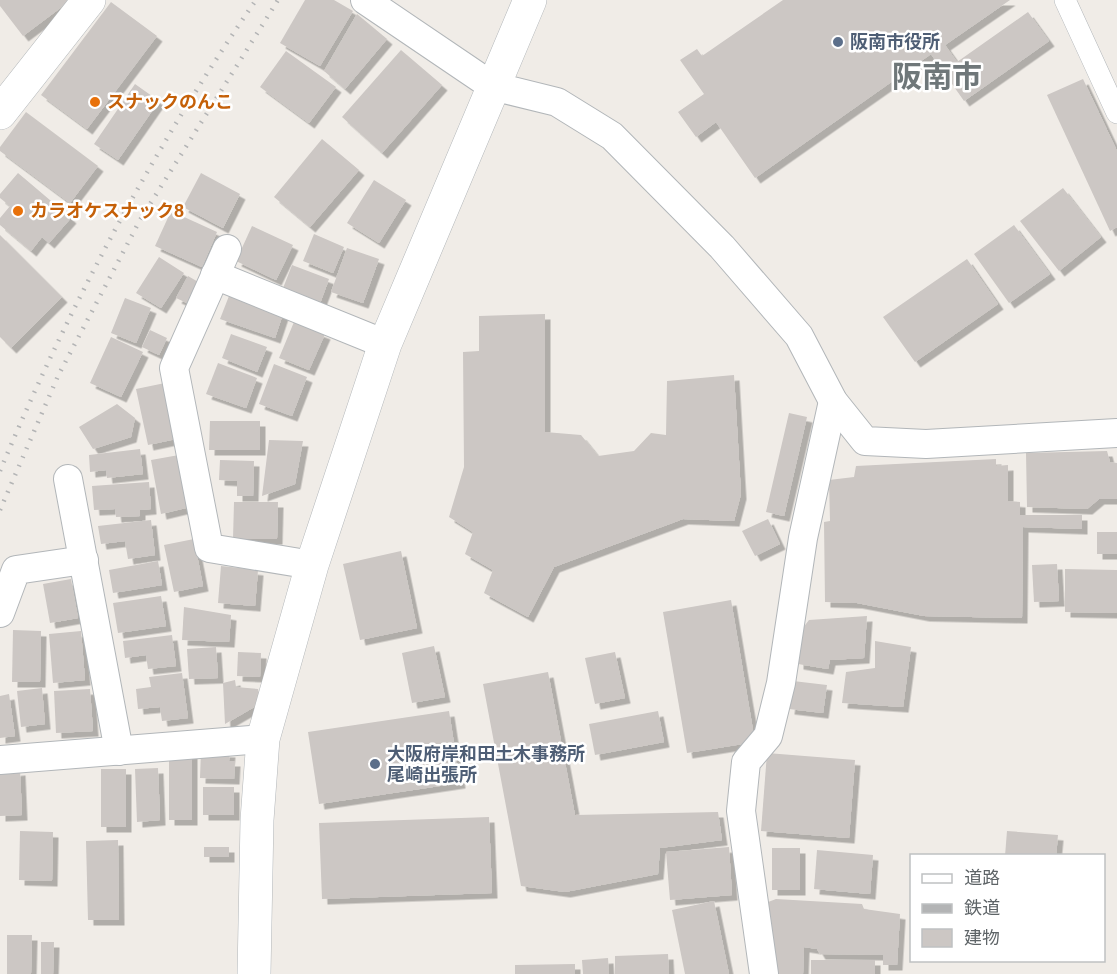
<svg xmlns="http://www.w3.org/2000/svg" width="1117" height="974" viewBox="0 0 1117 974" font-family="Helvetica,'Noto Sans JP',sans-serif">
<defs>
<filter id="shadow"><feDropShadow dx="5.5" dy="5.5" stdDeviation="0" flood-color="#0004"/></filter>
</defs>
<rect width="100%" height="100%" fill="#f0ece7"/>
<g fill="#ccc7c4" filter="url(#shadow)">
<polygon points="0,0 71,0 23,36 0,6"/>
<polygon points="305,0 334,0 353,11 320,66 280,43"/>
<polygon points="783,0 1010,0 945,45 957,62 1028,12 1049,41 964,101 931,54 755,178 716,122 696,137 678,112 704,94 680,60 697,49 702,56"/>
<polygon points="111,2 157,36 87,129 41,95"/>
<polygon points="357,14 387,39 345,89 324,71"/>
<polygon points="401,50 442,85 382,153 342,117"/>
<polygon points="286,51 336,87 309,123 260,87"/>
<polygon points="1083,79 1117,151 1117,227 1110,231 1047,95"/>
<polygon points="135,84 159,101 118,160 94,144"/>
<polygon points="26,112 98,166 70,203 0,151 0,147"/>
<polygon points="322,139 359,170 310,227 274,197"/>
<polygon points="18,173 71,218 49,243 42,237 31,251 0,225 0,218 10,206 0,198 0,194"/>
<polygon points="201,173 240,194 223,228 183,207"/>
<polygon points="374,180 406,200 379,243 347,223"/>
<polygon points="1063,188 1101,237 1059,271 1020,221"/>
<polygon points="171,211 217,232 202,267 155,246"/>
<polygon points="1014,225 1050,274 1009,303 974,254"/>
<polygon points="252,226 293,245 276,280 236,261"/>
<polygon points="314,234 344,247 333,273 303,261"/>
<polygon points="0,235 62,297 11,348 0,337"/>
<polygon points="347,248 379,259 363,303 331,292"/>
<polygon points="159,257 184,273 161,308 136,293"/>
<polygon points="967,259 998,304 915,362 883,317"/>
<polygon points="292,265 329,279 318,309 280,296"/>
<polygon points="188,276 200,283 189,304 176,298"/>
<polygon points="229,296 283,314 275,338 220,319"/>
<polygon points="125,298 151,308 136,343 111,333"/>
<polygon points="545,314 545,432 581,435 598,456 634,451 651,433 666,435 667,381 734,375 741,494 734,521 683,519 554,567 528,617 484,593 493,570 465,554 473,532 449,517 464,467 463,352 479,351 479,316"/>
<polygon points="294,322 325,334 309,370 279,358"/>
<polygon points="150,330 167,338 159,355 142,347"/>
<polygon points="231,334 267,347 257,372 222,358"/>
<polygon points="111,337 143,352 121,397 90,383"/>
<polygon points="218,363 257,378 246,408 206,394"/>
<polygon points="274,364 307,377 292,416 259,404"/>
<polygon points="165,383 176,439 148,445 136,389"/>
<polygon points="117,404 135,418 131,437 93,449 79,427"/>
<polygon points="789,413 807,417 784,516 766,512"/>
<polygon points="210,421 260,421 260,450 209,450"/>
<polygon points="269,440 303,441 295,484 262,496"/>
<polygon points="140,449 143,474 107,478 106,470 90,472 89,455"/>
<polygon points="1107,451 1110,462 1117,463 1117,499 1099,499 1087,509 1027,507 1026,453"/>
<polygon points="179,455 190,507 161,514 151,460"/>
<polygon points="996,459 996,466 1008,465 1008,501 1020,502 1020,515 1082,515 1082,529 1023,527 1022,618 924,616 857,603 825,602 824,522 830,521 829,480 854,477 856,466"/>
<polygon points="220,460 254,461 253,496 237,496 237,481 219,480"/>
<polygon points="149,482 151,509 140,510 140,516 116,517 115,509 94,510 92,486"/>
<polygon points="234,502 278,502 277,539 233,539"/>
<polygon points="768,519 780,544 755,556 742,531"/>
<polygon points="151,520 155,555 128,559 125,541 101,544 98,526"/>
<rect x="1097" y="532" width="20" height="22"/>
<polygon points="194,539 203,586 174,592 164,545"/>
<polygon points="401,551 417,628 360,640 343,564"/>
<polygon points="158,561 162,585 113,593 109,570"/>
<polygon points="1057,564 1059,601 1034,602 1032,565"/>
<polygon points="221,566 258,570 255,606 218,603"/>
<polygon points="1065,569 1117,570 1117,613 1065,612"/>
<polygon points="71,579 78,618 50,623 43,584"/>
<polygon points="161,596 166,626 118,633 113,603"/>
<polygon points="731,600 755,742 687,753 663,612"/>
<polygon points="184,607 231,615 229,642 182,640"/>
<polygon points="867,616 864,658 830,660 828,669 798,664 799,633 809,620"/>
<polygon points="13,630 41,631 40,682 12,682"/>
<polygon points="81,631 85,680 53,683 49,634"/>
<polygon points="172,635 176,666 148,669 146,655 125,658 123,641"/>
<polygon points="875,641 911,647 903,707 842,703 846,672 875,668"/>
<polygon points="434,646 445,697 412,703 402,653"/>
<polygon points="216,647 218,678 189,679 187,649"/>
<polygon points="238,652 261,653 260,677 237,676"/>
<polygon points="615,652 625,698 595,704 585,658"/>
<polygon points="548,672 575,815 718,812 722,840 660,848 658,874 565,892 521,886 483,684"/>
<polygon points="182,673 188,718 162,721 160,707 138,709 136,689 151,687 149,677"/>
<polygon points="235,680 236,687 258,689 261,703 225,724 223,683"/>
<polygon points="793,681 827,685 823,713 789,709"/>
<polygon points="42,688 45,724 21,727 17,691"/>
<polygon points="90,689 93,731 56,733 54,691"/>
<polygon points="9,694 15,736 0,738 0,696"/>
<polygon points="449,711 460,783 319,804 308,732"/>
<polygon points="658,711 664,742 595,755 589,724"/>
<polygon points="201,751 230,752 229,761 235,761 234,779 200,778"/>
<rect x="169" y="753" width="23" height="67"/>
<polygon points="767,753 855,760 849,838 761,831"/>
<polygon points="158,768 160,820 137,822 135,769"/>
<rect x="101" y="769" width="25" height="58"/>
<polygon points="20,770 22,815 0,816 0,772"/>
<rect x="203" y="787" width="31" height="28"/>
<polygon points="489,817 492,893 322,899 319,823"/>
<polygon points="20,831 53,832 52,881 19,880"/>
<polygon points="1007,831 1058,835 1056,856 1005,856"/>
<polygon points="118,840 119,920 88,920 86,841"/>
<rect x="204" y="847" width="25" height="10"/>
<polygon points="729,847 732,895 670,900 666,852"/>
<rect x="772" y="848" width="28" height="42"/>
<polygon points="817,850 873,855 870,894 814,889"/>
<polygon points="776,899 862,904 864,909 900,914 897,965 883,965 883,955 820,954 817,949 804,947 803,974 776,974 763,904"/>
<polygon points="714,901 729,974 685,974 672,910"/>
<polygon points="7,935 32,935 31,974 7,974"/>
<polygon points="41,942 54,942 53,974 41,974"/>
<polygon points="668,954 669,974 615,974 615,956"/>
<polygon points="608,958 609,974 583,974 582,960"/>
<rect x="811" y="960" width="64" height="14"/>
<polygon points="575,964 575,974 515,974 515,965"/>
</g>
<g fill="none" stroke-linecap="round" stroke-linejoin="round">
<g stroke="#b2b6b9" stroke-width="22">
<polyline id="pedestrian" points="1065,0 1117,113"/>
</g>
<g stroke="#b2b6b9" stroke-width="30">
<g id="minor">
<polyline points="365,0 492,86 557,102 612,136 722,247 799,336 833,401 865,441 926,444 1117,433"/>
<polyline points="227,249 174,368 209,548 312,565"/>
<polyline points="215,275 385,344"/>
<polyline points="68,479 119,751"/>
<polyline points="0,613 16,570 84,560"/>
<polyline points="0,760 263,739"/>
<polyline points="764,974 741,811 746,762 768,736 781,683 803,538 833,401"/>
</g>
</g>
<g stroke="#b2b6b9" stroke-width="34">
<g id="tertiary">
<polyline points="0,113 89,0"/>
<polyline points="254,974 257,820 263,739 312,565 385,344 530,0"/>
</g>
</g>
<use href="#pedestrian" stroke="#fff" stroke-width="21"/>
<use href="#minor" stroke="#fff" stroke-width="28"/>
<use href="#tertiary" stroke="#fff" stroke-width="33"/>
<g stroke="#b3b4b5" stroke-width="4.5" stroke-dasharray="1.5 8" stroke-linecap="butt">
<path d="M0 471C69 306 154 147 256 0"/>
<polyline points="0,510 58,376 140,220 278,0"/>
</g>
</g>
<g fill="#5c6f8a" stroke="#fff" stroke-width="2">
<circle cx="838" cy="42" r="6"/>
<circle cx="375" cy="764" r="6"/>
</g>
<g fill="#e8710a" stroke="#fff" stroke-width="2">
<circle cx="95" cy="102" r="6"/>
<circle cx="18" cy="211" r="6"/>
</g>
<g text-anchor="middle" stroke-width="5" stroke-linejoin="round" paint-order="stroke">
<g font-size="18" font-weight="bold" fill="#4e5e75" stroke="#fff" text-anchor="start">
<text x="850" y="48">阪南市役所</text>
<text x="387" y="760">大阪府岸和田土木事務所<tspan x="387" dy="21">尾崎出張所</tspan></text>
</g>
<g font-size="18" font-weight="bold" fill="#c56008" stroke="#fff" text-anchor="start">
<text x="107" y="108">スナックのんこ</text>
<text x="30" y="217">カラオケスナック8</text>
</g>
<g font-size="30" font-weight="bold" fill="#6f7779" stroke="#fff">
<text x="937" y="87">阪南市</text>
</g>
</g>
<rect x="910" y="854" width="195" height="108" fill="#ffffff" stroke="#bfc1c2" stroke-width="1.5"/>
<rect x="922" y="874" width="30" height="9" fill="#ffffff" stroke="#bfc1c2" stroke-width="1.5"/>
<text x="964" y="884" font-size="18" fill="#5e6467">道路</text>
<rect x="922" y="904" width="30" height="9" fill="#b3b4b5" stroke="#bfc1c2" stroke-width="1.5"/>
<text x="964" y="914" font-size="18" fill="#5e6467">鉄道</text>
<rect x="922" y="929" width="30" height="18" fill="#ccc7c4" stroke="#bfc1c2" stroke-width="1.5"/>
<text x="964" y="944" font-size="18" fill="#5e6467">建物</text>
</svg>
